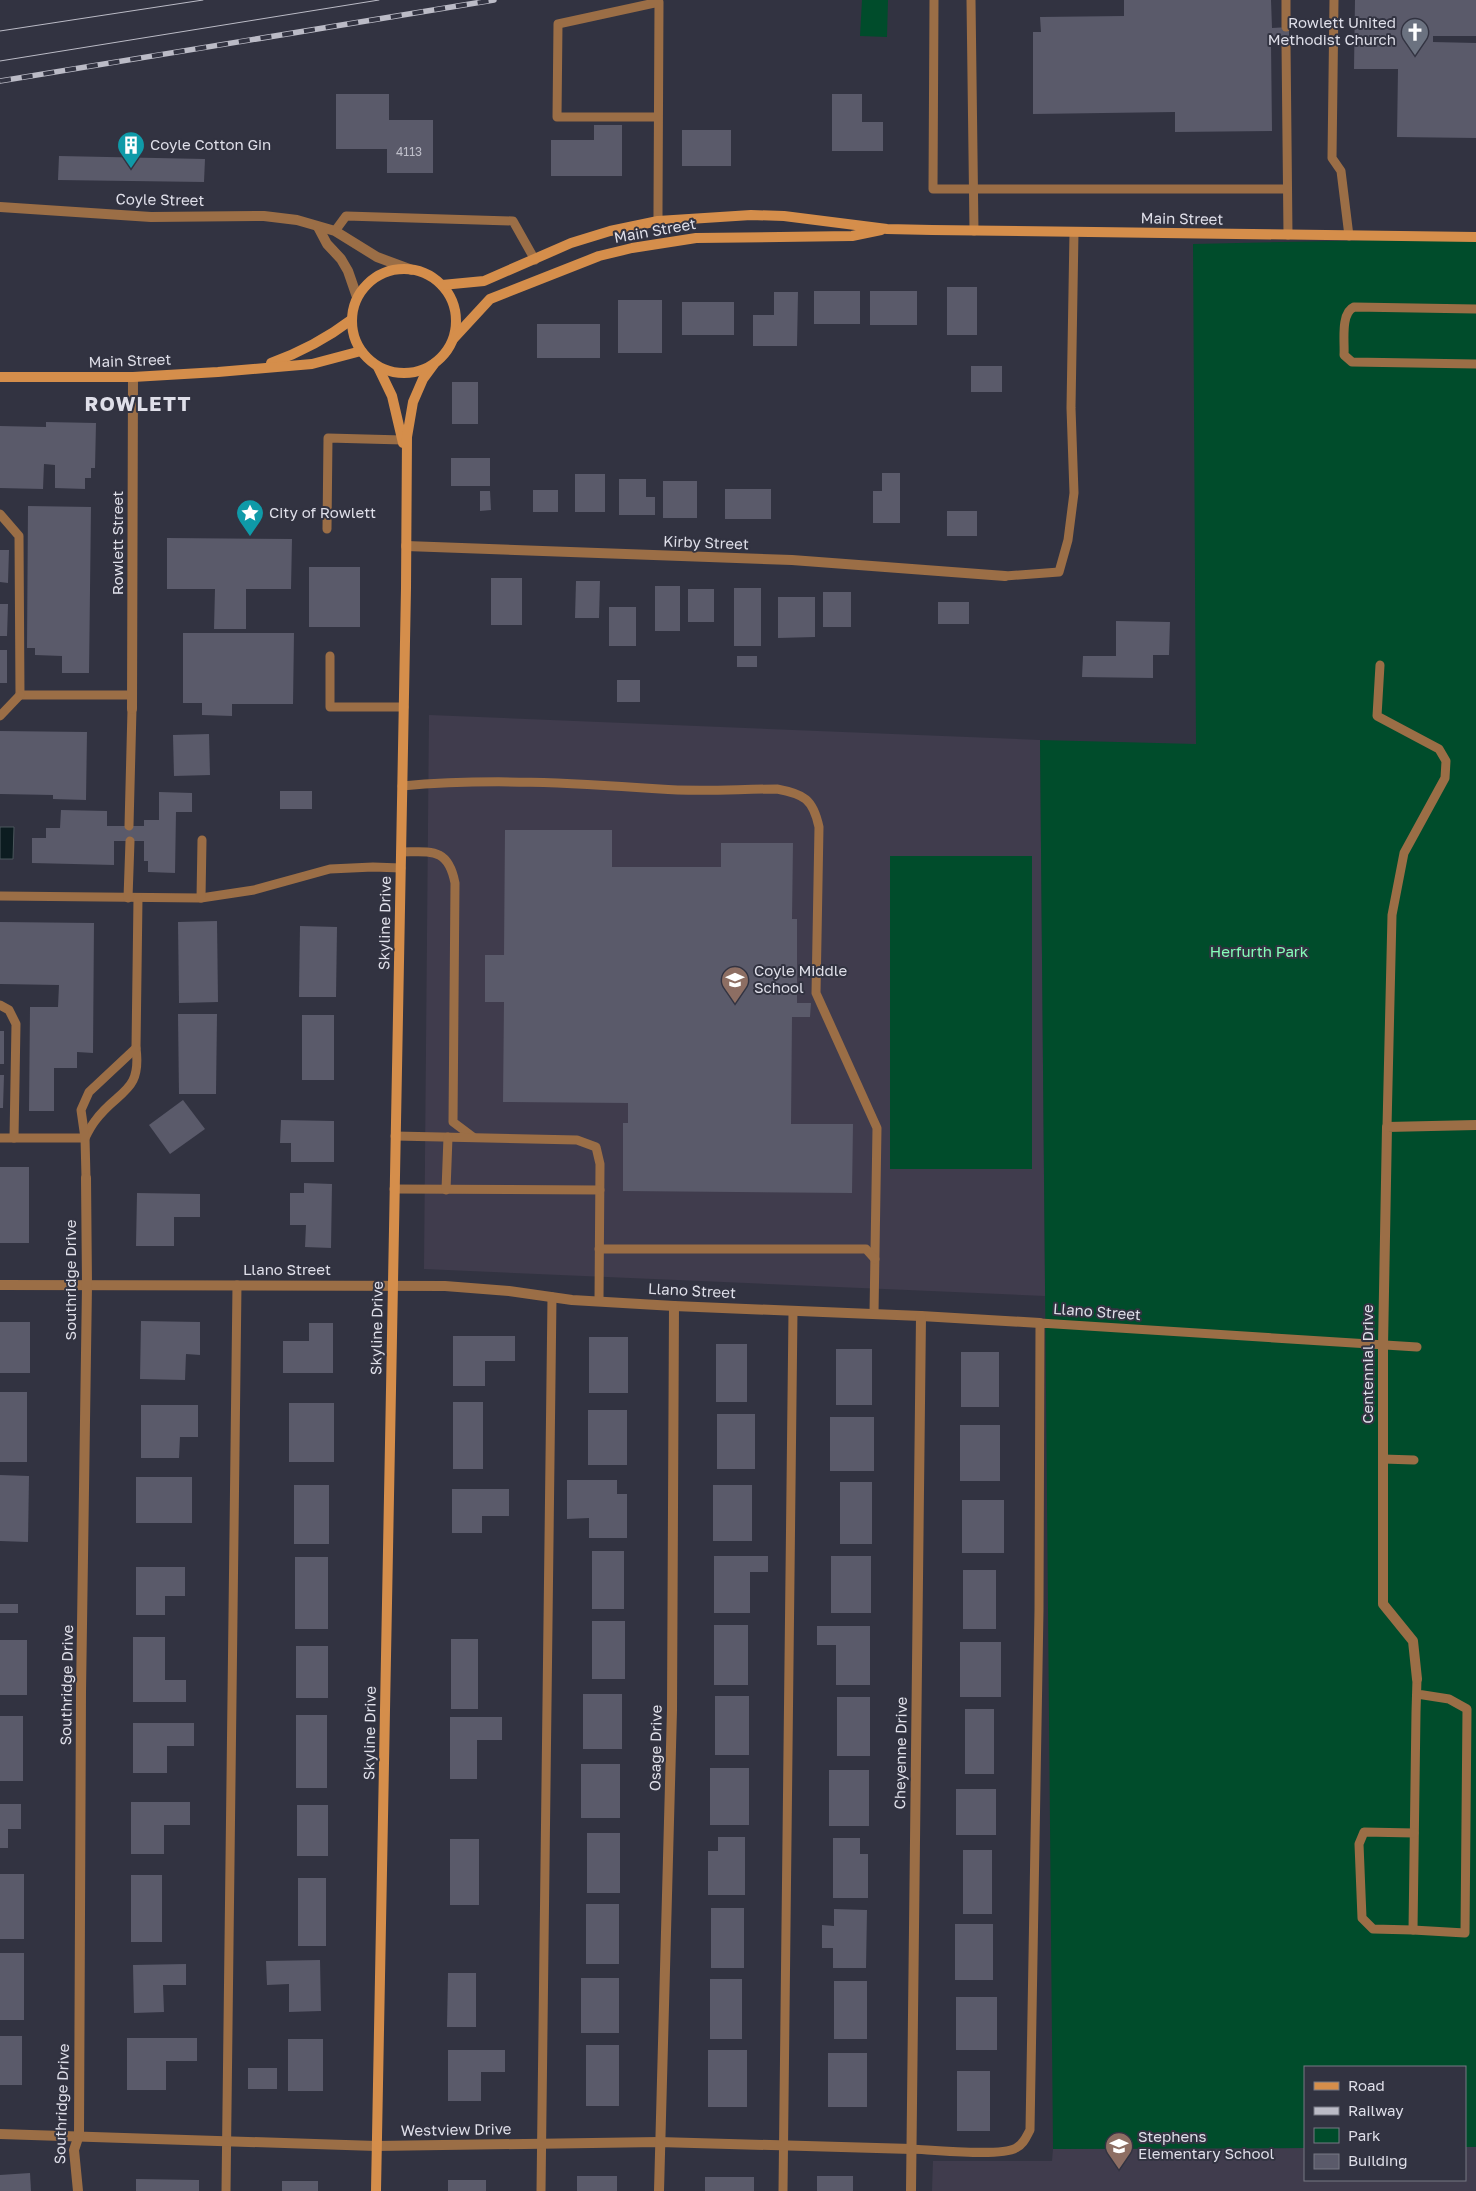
<svg xmlns="http://www.w3.org/2000/svg" width="1476" height="2191" viewBox="0 0 1476 2191" font-family="'Golos Text',sans-serif">
<rect width="100%" height="100%" fill="#323341"/>
<g fill="#403c4d">
<polygon points="429,715 1040,740 1045,1296 424,1269"/>
<polygon points="1465,2147 1476,2147 1476,2191 932,2191 933,2161 1052,2161 1053,2149 1305,2148 1305,2180 1465,2180"/>
</g>
<g fill="#004c2b">
<polygon points="862,0 888,0 887,37 860,36"/>
<polygon points="1476,238 1476,2147 1465,2147 1465,2067 1305,2067 1305,2148 1053,2149 1040,740 1196,744 1193,244"/>
<rect x="890" y="856" width="142" height="313"/>
</g>
<polygon fill="#0c1c20" stroke="#4b565c" points="0,827 14,827 13,859 0,859"/>
<g fill="#5a5a6a">
<polygon points="1124,0 1271,0 1272,28 1289,27 1289,44 1271,44 1272,131 1175,132 1175,112 1033,114 1033,32 1041,32 1040,17 1124,16"/>
<polygon points="1355,0 1476,0 1476,36 1433,36 1433,42 1476,43 1476,138 1397,137 1398,69 1354,69"/>
<polygon points="336,94 389,94 389,120 433,120 433,173 387,173 387,149 336,149"/>
<polygon points="832,94 862,94 862,122 883,122 883,151 832,151"/>
<polygon points="594,125 622,125 622,176 551,176 551,140 594,140"/>
<rect x="682" y="130" width="49" height="36"/>
<polygon points="59,156 205,159 204,182 58,180"/>
<rect x="947" y="287" width="30" height="48"/>
<rect x="814" y="291" width="46" height="33"/>
<rect x="870" y="291" width="47" height="34"/>
<polygon points="774,292 798,292 797,346 753,346 753,315 774,315"/>
<rect x="618" y="300" width="44" height="53"/>
<rect x="682" y="302" width="52" height="33"/>
<rect x="537" y="324" width="63" height="34"/>
<rect x="971" y="366" width="31" height="26"/>
<rect x="452" y="382" width="26" height="42"/>
<polygon points="46,422 96,423 95,468 91,468 91,478 85,478 85,489 55,488 55,465 44,464 43,489 0,488 0,426 46,427"/>
<rect x="451" y="458" width="39" height="28"/>
<polygon points="882,473 900,473 900,523 873,523 873,491 882,491"/>
<rect x="575" y="474" width="30" height="38"/>
<polygon points="619,479 646,479 646,497 655,497 655,515 619,515"/>
<rect x="663" y="481" width="34" height="37"/>
<rect x="725" y="489" width="46" height="30"/>
<rect x="533" y="490" width="25" height="22"/>
<polygon points="480,491 490,491 491,510 480,511"/>
<polygon points="28,506 91,507 89,673 62,673 62,656 35,655 35,648 27,648"/>
<rect x="947" y="511" width="30" height="25"/>
<polygon points="167,538 292,539 291,589 246,589 246,629 214,629 215,589 167,589"/>
<polygon points="0,550 9,550 8,583 0,582"/>
<rect x="309" y="567" width="51" height="60"/>
<rect x="491" y="578" width="31" height="47"/>
<polygon points="576,581 600,581 599,618 575,618"/>
<rect x="655" y="586" width="25" height="45"/>
<rect x="734" y="588" width="27" height="58"/>
<rect x="688" y="589" width="26" height="33"/>
<rect x="823" y="592" width="28" height="35"/>
<polygon points="778,597 815,597 815,637 778,638"/>
<rect x="938" y="602" width="31" height="22"/>
<polygon points="0,604 8,604 7,636 0,636"/>
<rect x="609" y="607" width="27" height="39"/>
<polygon points="1116,621 1170,622 1169,655 1153,655 1153,678 1082,677 1083,656 1116,656"/>
<polygon points="183,633 294,633 293,704 232,704 232,716 202,715 202,703 183,703"/>
<rect x="0" y="650" width="7" height="33"/>
<rect x="737" y="656" width="20" height="11"/>
<rect x="617" y="680" width="23" height="22"/>
<polygon points="0,731 87,732 86,800 53,799 53,795 0,794"/>
<polygon points="209,734 210,775 174,776 173,735"/>
<rect x="280" y="791" width="32" height="18"/>
<polygon points="159,792 192,793 192,812 176,812 175,873 148,872 148,861 144,861 144,841 114,841 114,865 32,863 32,838 46,838 46,828 60,828 61,810 107,811 107,826 144,826 144,820 159,820"/>
<polygon points="505,830 612,830 612,867 721,867 721,843 793,843 792,919 797,919 797,1003 811,1003 810,1017 792,1017 791,1124 853,1124 852,1193 623,1191 623,1123 628,1123 628,1103 503,1102 504,1002 485,1002 485,955 504,955"/>
<polygon points="217,921 218,1002 179,1003 178,922"/>
<polygon points="0,922 94,923 93,1053 77,1052 77,1068 54,1068 54,1111 29,1111 30,1007 58,1007 59,985 0,984"/>
<polygon points="300,926 337,927 336,997 299,997"/>
<polygon points="178,1014 217,1014 216,1094 179,1094"/>
<rect x="302" y="1015" width="32" height="65"/>
<rect x="0" y="1031" width="4" height="33"/>
<polygon points="0,1075 4,1075 3,1108 0,1108"/>
<polygon points="183,1100 205,1129 170,1154 149,1125"/>
<polygon points="281,1120 334,1121 334,1162 291,1162 291,1143 280,1143"/>
<rect x="0" y="1167" width="29" height="76"/>
<polygon points="304,1183 332,1184 331,1248 305,1247 306,1225 290,1225 290,1193 304,1193"/>
<polygon points="137,1193 200,1194 200,1217 174,1217 174,1246 136,1246"/>
<polygon points="141,1321 200,1322 200,1355 186,1354 185,1380 140,1379"/>
<rect x="0" y="1322" width="30" height="51"/>
<polygon points="309,1323 333,1323 333,1373 283,1373 283,1341 309,1341"/>
<polygon points="453,1336 515,1336 515,1361 485,1361 485,1386 453,1386"/>
<rect x="589" y="1337" width="39" height="56"/>
<rect x="716" y="1344" width="31" height="58"/>
<rect x="836" y="1349" width="36" height="56"/>
<rect x="961" y="1352" width="38" height="55"/>
<rect x="0" y="1392" width="27" height="70"/>
<rect x="453" y="1402" width="30" height="67"/>
<rect x="289" y="1403" width="45" height="59"/>
<polygon points="141,1405 198,1405 198,1437 180,1437 179,1458 141,1458"/>
<rect x="588" y="1410" width="39" height="55"/>
<rect x="717" y="1414" width="38" height="55"/>
<rect x="830" y="1417" width="44" height="54"/>
<rect x="960" y="1425" width="40" height="56"/>
<polygon points="0,1475 29,1476 28,1542 0,1541"/>
<rect x="136" y="1477" width="56" height="46"/>
<polygon points="567,1480 617,1480 617,1494 627,1494 627,1538 589,1538 589,1518 567,1519"/>
<rect x="840" y="1482" width="32" height="62"/>
<rect x="294" y="1485" width="35" height="59"/>
<rect x="713" y="1485" width="39" height="56"/>
<polygon points="452,1489 509,1489 509,1516 482,1516 482,1533 452,1533"/>
<rect x="962" y="1500" width="42" height="53"/>
<rect x="592" y="1551" width="32" height="58"/>
<polygon points="714,1556 768,1556 768,1572 750,1572 750,1613 714,1613"/>
<rect x="831" y="1556" width="40" height="57"/>
<rect x="295" y="1557" width="33" height="72"/>
<polygon points="136,1567 185,1567 185,1596 165,1596 165,1615 136,1615"/>
<rect x="963" y="1570" width="33" height="59"/>
<rect x="0" y="1604" width="18" height="9"/>
<rect x="592" y="1621" width="33" height="58"/>
<rect x="714" y="1625" width="34" height="60"/>
<polygon points="817,1626 870,1626 870,1685 836,1685 836,1645 817,1645"/>
<polygon points="133,1637 165,1637 165,1680 186,1680 186,1702 133,1702"/>
<rect x="451" y="1639" width="27" height="70"/>
<rect x="0" y="1640" width="27" height="55"/>
<rect x="960" y="1642" width="41" height="55"/>
<rect x="296" y="1646" width="32" height="52"/>
<rect x="583" y="1694" width="39" height="55"/>
<rect x="715" y="1696" width="34" height="59"/>
<rect x="837" y="1697" width="33" height="59"/>
<rect x="965" y="1709" width="29" height="65"/>
<rect x="296" y="1715" width="31" height="73"/>
<rect x="0" y="1716" width="23" height="65"/>
<polygon points="450,1717 502,1717 502,1740 477,1740 477,1779 450,1779"/>
<polygon points="133,1723 194,1723 194,1746 167,1746 167,1773 133,1773"/>
<rect x="581" y="1764" width="39" height="54"/>
<rect x="710" y="1768" width="39" height="57"/>
<rect x="829" y="1770" width="40" height="56"/>
<rect x="956" y="1789" width="40" height="46"/>
<polygon points="131,1802 190,1802 190,1825 164,1825 164,1854 131,1854"/>
<polygon points="0,1804 21,1804 21,1829 8,1829 8,1848 0,1848"/>
<rect x="297" y="1805" width="31" height="51"/>
<rect x="587" y="1833" width="33" height="60"/>
<polygon points="718,1837 745,1837 745,1895 708,1895 708,1851 718,1851"/>
<polygon points="833,1838 860,1838 860,1854 868,1854 868,1898 833,1898"/>
<rect x="450" y="1839" width="29" height="66"/>
<rect x="963" y="1850" width="29" height="64"/>
<rect x="0" y="1874" width="24" height="65"/>
<rect x="131" y="1875" width="31" height="67"/>
<rect x="298" y="1878" width="28" height="68"/>
<rect x="586" y="1904" width="33" height="60"/>
<rect x="711" y="1908" width="33" height="60"/>
<polygon points="834,1909 867,1910 866,1968 833,1968 833,1948 822,1948 822,1925 834,1926"/>
<rect x="955" y="1924" width="38" height="56"/>
<rect x="0" y="1953" width="24" height="67"/>
<polygon points="320,1960 321,2011 289,2012 289,1984 267,1985 266,1961"/>
<polygon points="186,1964 186,1985 163,1985 164,2012 134,2013 133,1965"/>
<polygon points="448,1973 476,1973 476,2027 447,2027"/>
<rect x="581" y="1978" width="38" height="55"/>
<rect x="710" y="1979" width="32" height="60"/>
<rect x="834" y="1981" width="33" height="58"/>
<rect x="956" y="1997" width="41" height="53"/>
<rect x="0" y="2036" width="22" height="49"/>
<polygon points="127,2038 197,2038 197,2061 166,2061 166,2090 127,2090"/>
<rect x="288" y="2039" width="35" height="52"/>
<rect x="586" y="2045" width="33" height="61"/>
<polygon points="448,2050 505,2050 505,2072 481,2072 481,2101 448,2101"/>
<rect x="708" y="2050" width="39" height="57"/>
<rect x="828" y="2053" width="39" height="54"/>
<rect x="248" y="2068" width="29" height="21"/>
<rect x="957" y="2071" width="33" height="60"/>
<polygon points="30,2173 31,2191 0,2191 0,2175"/>
<rect x="577" y="2176" width="40" height="15"/>
<rect x="817" y="2176" width="36" height="15"/>
<rect x="705" y="2177" width="49" height="14"/>
<polygon points="136,2179 199,2180 199,2191 136,2191"/>
<rect x="448" y="2180" width="38" height="11"/>
<rect x="282" y="2181" width="36" height="10"/>
</g>
<g fill="none" stroke-linecap="round" stroke-linejoin="round">
<g stroke="#9b6e46" stroke-width="9">
<polyline points="934,0 933,189 1287,189"/>
<polyline points="971,0 974,231"/>
<polyline points="1286,0 1286,27"/>
<polyline points="1334,0 1332,158 1341,171 1349,236"/>
<polyline points="1286,44 1288,235"/>
<polyline points="658,221 658,209 659,2 558,24 557,117 658,117"/>
<polyline points="335,231 346,216 513,221 535,260"/>
<path d="M1476 309 1354 307C1340 313 1345 343 1344 355L1352 362 1476 364"/>
<polyline points="0,514 19,536 20,695 132,695"/>
<polyline points="327,529 328,438 403,440"/>
<polyline points="1005,576 1059,572 1068,540 1074,493 1071,408 1074,232"/>
<polyline points="330,656 330,707 404,707"/>
<polyline points="1380,665 1377,716 1439,749 1446,761 1445,778 1404,853 1392,915 1387,1127"/>
<polyline points="0,716 20,695"/>
<path d="M402 786C488 778 574 783 660 789 698 792 738 789 777 789 804 794 813 799 819 827L816 993 877 1128 874 1314"/>
<polyline points="129,826 132,709"/>
<path d="M401 852C431 852 448 847 455 883L453 1122 473 1137"/>
<polyline points="0,896 201,898 254,890 330,869 373,867 401,868"/>
<polyline points="128,898 130,841"/>
<polyline points="201,898 202,840"/>
<polyline points="0,1005 9,1010 16,1024 14,1138"/>
<polyline points="395,1136 577,1140 596,1147 600,1164 599,1301"/>
<path d="M0 1138H85C88 1132 91 1126 95 1121 117 1090 142 1094 136 1048L138 898"/>
<polyline points="86,1178 85,1138 81,1110 89,1092 136,1048"/>
<polyline points="394,1189 600,1190"/>
<polyline points="446,1190 448,1137"/>
<polyline points="599,1249 866,1249 875,1259"/>
<polyline points="1383,1459 1414,1460"/>
<polyline points="1417,1694 1449,1699 1467,1709 1465,1933 1413,1930 1416,1712 1417,1679"/>
<polyline points="1413,1930 1373,1929 1362,1918 1359,1844 1364,1832 1414,1833"/>
<path d="M912 2149C933 2150 1001 2157 1016 2148 1024 2144 1026 2137 1030 2130L1039 1610 1040 1323 1417 1347"/>
<polyline points="226,2191 237,1285"/>
<polyline points="541,2191 552,1297"/>
<polyline points="783,2191 793,1311"/>
</g>
<g stroke="#9b6e46" stroke-width="10">
<polyline points="0,207 151,217 264,216 297,220 335,231 377,257 412,270"/>
<polyline points="318,227 327,244 341,259 348,271 357,297"/>
<polyline points="406,546 792,560 1005,576"/>
<polyline points="132,709 133,377"/>
<polyline points="0,1285 445,1286 509,1291 572,1300 674,1306 921,1316 1040,1323"/>
<polyline points="1417,1679 1413,1641 1383,1604 1383,1346 1387,1127 1476,1125"/>
<polyline points="0,2134 376,2146 659,2142 912,2149"/>
<polyline points="78,2191 74,2150 79,2135 81,1693 87,1285 86,1178"/>
<polyline points="659,2191 672,1710 674,1306"/>
<polyline points="911,2191 921,1316"/>
</g>
<g stroke="#d58e4b" stroke-width="10">
<circle cx="404" cy="321" r="52"/>
<polyline points="442,285 484,281 571,243 610,231 658,221 751,215 784,216 887,229 932,230 1476,237"/>
<polyline points="454,338 490,299 599,256 632,248 696,238 852,236 881,230"/>
<path d="M271 363C301 352 326 339 351 320"/>
<polyline points="378,367 392,396 403,443"/>
<polyline points="0,377 133,377 218,372 312,364 361,351"/>
<polyline points="376,2191 406,588 407,437 413,402 423,379 434,364"/>
</g>
<g stroke="#bbbbc6" stroke-width="1">
<polyline points="0,31 203,0"/>
<polyline points="0,61 379,0"/>
</g>
<g stroke="#bbbbc6" stroke-width="5.5">
<polyline id="rail" points="0,81 494,0"/>
</g>
<use href="#rail" stroke="#323341" stroke-width="4" stroke-dasharray="11" stroke-linecap="butt"/>
</g>
<defs>
<g id="church-pin" transform="scale(1.4375)"><path d="M0 17L-7.5 6A9.5 9.5 0 1 1 7.5 6Z" fill="#6b7280" stroke="#323341"/><path d="M-1.2-6h2.4v3.5h3.3v2.4h-3.3V6h-2.4V-.1h-3.3v-2.4h3.3Z" fill="#fff"/></g>
<g id="building-pin" transform="scale(1.4375)"><path d="M0 17L-7.5 6A9.5 9.5 0 1 1 7.5 6Z" fill="#0f9aa8" stroke="#323341"/><path d="M-4-6H4V6H1V3H-1V6H-4ZM-2.5-4.3h1.7v1.8h-1.7ZM.8-4.3h1.7v1.8H.8ZM-2.5-1h1.7V.8h-1.7ZM.8-1h1.7V.8H.8Z" fill="#fff"/></g>
<g id="sight-pin" transform="scale(1.4375)"><path d="M0 17L-7.5 6A9.5 9.5 0 1 1 7.5 6Z" fill="#0f9aa8" stroke="#323341"/><path d="M0-6L1.8-2.2L6-1.7L2.9 1.2L3.7 5.4L0 3.3L-3.7 5.4L-2.9 1.2L-6-1.7L-1.8-2.2Z" fill="#fff"/></g>
<g id="school-pin" transform="scale(1.4375)"><path d="M0 17L-7.5 6A9.5 9.5 0 1 1 7.5 6Z" fill="#8d6e63" stroke="#323341"/><path d="M0-5L7-2L0 1L-7-2ZM-4 1L0 2.5L4 1V4Q0 6-4 4Z" fill="#fff"/></g>
</defs>
<g fill-rule="evenodd">
<use href="#church-pin" x="1415" y="32"/>
<use href="#building-pin" x="131" y="145"/>
<use href="#sight-pin" x="250" y="513"/>
<use href="#school-pin" x="735" y="980"/>
<use href="#school-pin" x="1119" y="2146"/>
</g>
<g text-anchor="middle" stroke-width="4" stroke-linejoin="round" paint-order="stroke">
<g font-size="12" fill="#bebec9">
<text x="409" y="156">4113</text>
</g>
<g font-size="15" fill="#dfdfe9" stroke="#323341" text-anchor="start">
<text x="1396" y="28" text-anchor="end">Rowlett United<tspan x="1396" dy="17">Methodist Church</tspan></text>
<text x="150" y="150">Coyle Cotton Gin</text>
<text x="269" y="518">City of Rowlett</text>
<text x="754" y="976">Coyle Middle<tspan x="754" dy="17">School</tspan></text>
<text x="1138" y="2142">Stephens<tspan x="1138" dy="17">Elementary School</tspan></text>
</g>
<g font-size="15" fill="#dfdfe9" stroke="#323341">
<text transform="translate(160 200) rotate(1)" y="5">Coyle Street</text>
<text transform="translate(1182 219) rotate(1)" y="5">Main Street</text>
<text transform="translate(655 231) rotate(-10)" y="5">Main Street</text>
<text transform="translate(130 361) rotate(-2)" y="5">Main Street</text>
<text transform="translate(118 543) rotate(-90)" y="5">Rowlett Street</text>
<text transform="translate(706 543) rotate(2)" y="5">Kirby Street</text>
<text transform="translate(385 923) rotate(-89)" y="5">Skyline Drive</text>
<text x="287" y="1275">Llano Street</text>
<text transform="translate(71 1280) rotate(-90)" y="5">Southridge Drive</text>
<text transform="translate(692 1291) rotate(3)" y="5">Llano Street</text>
<text transform="translate(1097 1312) rotate(4)" y="5">Llano Street</text>
<text transform="translate(377 1328) rotate(-89)" y="5">Skyline Drive</text>
<text transform="translate(1368 1364) rotate(-90)" y="5">Centennial Drive</text>
<text transform="translate(67 1685) rotate(-89)" y="5">Southridge Drive</text>
<text transform="translate(370 1733) rotate(-89)" y="5">Skyline Drive</text>
<text transform="translate(656 1748) rotate(-89)" y="5">Osage Drive</text>
<text transform="translate(901 1753) rotate(-89)" y="5">Cheyenne Drive</text>
<text transform="translate(62 2104) rotate(-88)" y="5">Southridge Drive</text>
<text transform="translate(456 2130) rotate(-1)" y="5">Westview Drive</text>
</g>
<g font-size="15" fill="#85feb9" stroke="#323341">
<text x="1259" y="957">Herfurth Park</text>
</g>
<g font-size="20" font-weight="bold" letter-spacing="1" fill="#dfdfe9" stroke="#323341">
<text x="138" y="411">ROWLETT</text>
</g>
</g>
<rect x="1304" y="2066" width="162" height="115" fill="#323341" stroke="#777884"/>
<rect x="1314" y="2082" width="25" height="8" fill="#d58e4b" stroke="#777884"/>
<text x="1348" y="2091" font-size="15" fill="#dfdfe9">Road</text>
<rect x="1314" y="2107" width="25" height="8" fill="#bbbbc6" stroke="#777884"/>
<text x="1348" y="2116" font-size="15" fill="#dfdfe9">Railway</text>
<rect x="1314" y="2128" width="25" height="15" fill="#004c2b" stroke="#777884"/>
<text x="1348" y="2141" font-size="15" fill="#dfdfe9">Park</text>
<rect x="1314" y="2154" width="25" height="15" fill="#5a5a6a" stroke="#777884"/>
<text x="1348" y="2166" font-size="15" fill="#dfdfe9">Building</text>
</svg>
